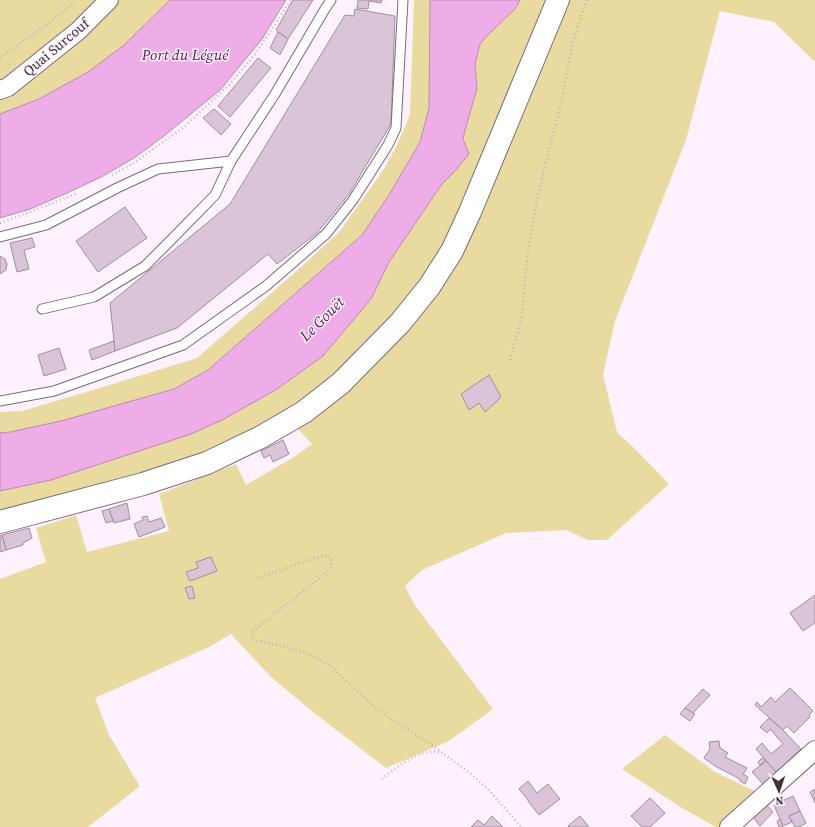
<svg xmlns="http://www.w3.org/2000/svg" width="815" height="827" viewBox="0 0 815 827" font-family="'Source Serif 4',serif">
<rect width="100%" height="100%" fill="#fff1fd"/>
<g fill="#e9db9f">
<polygon points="0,0 170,0 123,46 88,72 39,99 0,114"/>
<polygon points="414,0 430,0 429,108 420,142 389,195 362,235 208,370 174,389 61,421 10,432 0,433 0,412 22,411 93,390 197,358 299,269 340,231 384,169 397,145 410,115"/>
<polygon points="520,0 815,0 815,62 774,22 720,11 686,140 615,321 603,375 617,432 635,449 669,484 607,540 588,540 566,530 506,533 422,570 405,586 414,604 493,709 449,741 386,768 318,716 271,677 231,634 209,647 95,698 109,735 138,783 139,787 88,827 0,827 0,579 46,562 36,528 76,515 87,552 169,531 159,494 236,464 246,485 294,457 312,444 286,416 186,460 58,498 0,513 0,491 51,480 191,434 224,419 277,389 323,356 371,299 389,262 442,184 454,172 469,154 463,139 465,130 477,88 475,64 480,44 489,34 515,9"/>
<polygon points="665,735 715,772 757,792 721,827 716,827 682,808 622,769"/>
</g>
<g fill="#efade8" stroke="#ba89b4">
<polygon points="170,0 286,0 262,39 220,90 164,136 134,158 103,176 67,193 30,209 0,218 0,114 39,99 88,72 123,46"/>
<polygon points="430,0 520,0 515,9 489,34 480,44 475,64 477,88 465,130 463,139 469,154 454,172 442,184 389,262 371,299 323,356 277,389 224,419 191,434 51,480 0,491 0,433 10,432 61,421 174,389 208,370 362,235 389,195 420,142 429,108"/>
</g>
<g fill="#dac4d7" stroke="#a38ea0">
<polygon points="293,0 313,0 288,39 276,30"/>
<polygon points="358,0 382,0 381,3 369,1 368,9 357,8"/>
<polygon points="355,9 395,16 391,124 349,194 317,233 277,264 268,254 177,328 115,351 110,303 230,204 345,15 354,16"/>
<polygon points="278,32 288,39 280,55 270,48"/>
<polygon points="258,58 271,68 230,117 218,106"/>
<polygon points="214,109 231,124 221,135 203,118"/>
<polygon points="125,207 147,238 98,272 76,241"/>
<polygon points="32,238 35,247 24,250 29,269 17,272 10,243"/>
<polygon points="0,256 5,259 7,264 6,270 0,274"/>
<polygon points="114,341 115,351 92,360 89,350"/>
<polygon points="59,348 66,369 44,376 38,355"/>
<polygon points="489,375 501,397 485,412 479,403 469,410 461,394"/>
<polygon points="283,440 289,454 273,462 270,455 264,458 261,451"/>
<polygon points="127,503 130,519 114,523 109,509"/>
<polygon points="109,509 113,521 106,523 102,511"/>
<polygon points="147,516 149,522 161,518 165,527 139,537 134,524 143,520 142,517"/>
<polygon points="29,528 32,538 23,543 23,545 6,550 2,535"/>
<polygon points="2,535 6,550 0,552 0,536"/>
<polygon points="211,557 217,571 190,581 186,572 198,568 196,562"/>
<polygon points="192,586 195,598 189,599 185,588"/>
<polygon points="815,595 815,623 803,631 790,613"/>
<polygon points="790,688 813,711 809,715 810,717 794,733 787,726 783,730 755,705 757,702 761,707 771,697 775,702"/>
<polygon points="703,689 710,695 693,713 685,708"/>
<polygon points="685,708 695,714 690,721 680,714"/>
<polygon points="769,718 783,730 801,749 776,772 756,749 762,743 771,754 783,744 770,729 767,733 760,727"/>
<polygon points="719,741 720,748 728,753 725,757 747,768 743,774 748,777 745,784 740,781 740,779 715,766 704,758 710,749 709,742"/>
<polygon points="762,758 766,761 760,765 758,762"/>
<polygon points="766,761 776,772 763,784 752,772"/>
<polygon points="528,781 537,793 548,784 560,799 539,815 528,801 528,800 519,789"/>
<polygon points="815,789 815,803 810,792"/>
<polygon points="793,796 800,811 789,816 792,822 783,826 774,805"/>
<polygon points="650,798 665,813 650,827 642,827 631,816"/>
<polygon points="766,804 773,812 760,826 753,817"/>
<polygon points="800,811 806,823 799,827 795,827 789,816"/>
<polygon points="492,816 503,827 471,827 478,820 484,825"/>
<polygon points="580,816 589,827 569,827 568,826"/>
<polygon points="780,819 783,826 781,827 779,827 777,821"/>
</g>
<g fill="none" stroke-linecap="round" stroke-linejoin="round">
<g stroke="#7d697a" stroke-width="11">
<g id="service">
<polyline points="0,237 46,225 117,188 158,169 231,161"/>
<polyline points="42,309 94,297 145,266 171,240 215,195 231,161 275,94 325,9 331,0"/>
<polyline points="0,401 54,391 183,345 266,286 326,234 353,200 388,145 396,128 403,0"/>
</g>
</g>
<g stroke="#7d697a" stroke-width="20">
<g id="minor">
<polyline points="0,90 8,87 78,31 109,0"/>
<polyline points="729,827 815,750"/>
</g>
</g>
<g stroke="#7d697a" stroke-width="24">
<polyline id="tertiary" points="0,522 143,484 207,463 261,437 304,412 341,383 400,323 429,287 452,251 470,212 558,0"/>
</g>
<g stroke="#c1b4bf" stroke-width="2.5" stroke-dasharray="1 3" stroke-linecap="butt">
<path d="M0 57C27 39 53 21 77 0"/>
<polyline points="112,175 131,165 183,128 228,86 256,53 291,0"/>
<polyline points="0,223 14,218 78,193"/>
<polyline points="510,360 522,315 527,257 536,205 547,158 560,108 572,46 581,16 587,0"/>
<path d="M257 578 321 556 327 555 331 559 332 565 326 573 253 631C252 635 252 637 255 640L302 651 317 658 332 667 373 706 398 724 429 743 471 774 490 791 521 827"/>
<path d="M382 779C394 769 414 753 429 752 434 751 438 752 442 753"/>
</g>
<use href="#service" stroke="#fff" stroke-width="9"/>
<use href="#minor" stroke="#fff" stroke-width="18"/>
<use href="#tertiary" stroke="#fff" stroke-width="22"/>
</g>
<g text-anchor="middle" stroke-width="3" stroke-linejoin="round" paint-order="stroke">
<g font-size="14" fill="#3d343c" stroke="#fff1fd">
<text transform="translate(56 47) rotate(-40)" y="5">Quai Surcouf</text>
</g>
<g font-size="15" font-style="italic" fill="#60145c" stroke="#fff1fd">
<text x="185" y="60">Port du Légué</text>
<text transform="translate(322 319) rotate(-45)" y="5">Le Gouët</text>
</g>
</g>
<g transform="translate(779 791) rotate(177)" stroke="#fff1fd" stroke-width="3" paint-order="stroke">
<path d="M0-3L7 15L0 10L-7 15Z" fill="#3d343c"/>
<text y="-6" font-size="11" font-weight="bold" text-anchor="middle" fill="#3d343c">N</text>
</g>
</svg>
